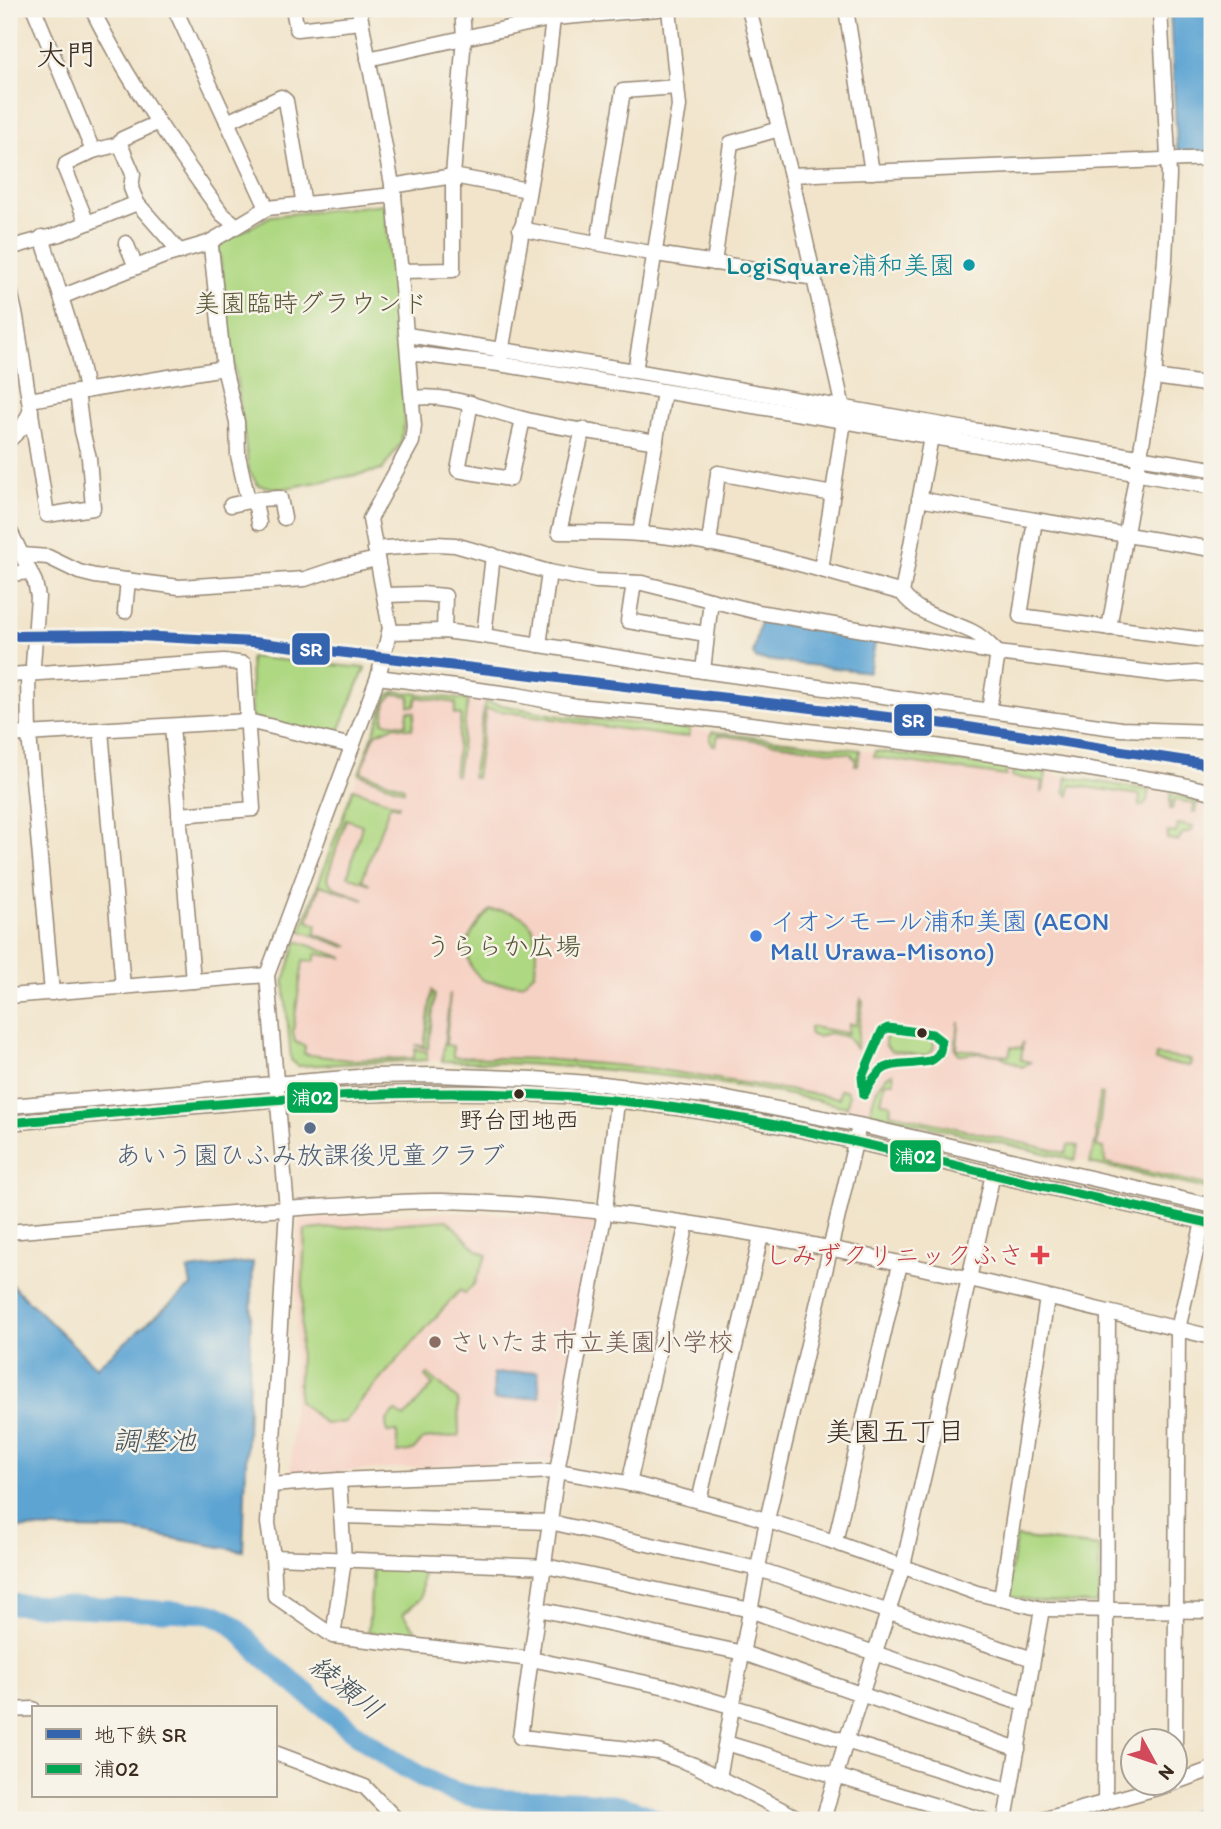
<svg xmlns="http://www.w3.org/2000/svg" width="1221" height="1829" viewBox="0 0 1221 1829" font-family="Itim,'Klee One',sans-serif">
<rect width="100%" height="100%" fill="#f7f3e8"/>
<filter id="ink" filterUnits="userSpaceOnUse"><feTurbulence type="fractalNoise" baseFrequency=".0143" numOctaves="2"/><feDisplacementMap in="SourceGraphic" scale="14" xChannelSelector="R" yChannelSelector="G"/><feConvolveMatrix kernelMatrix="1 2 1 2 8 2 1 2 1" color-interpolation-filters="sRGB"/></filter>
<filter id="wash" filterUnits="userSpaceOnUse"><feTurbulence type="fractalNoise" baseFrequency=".00686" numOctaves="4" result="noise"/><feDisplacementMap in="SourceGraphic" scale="28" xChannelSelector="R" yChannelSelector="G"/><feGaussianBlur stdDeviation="1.57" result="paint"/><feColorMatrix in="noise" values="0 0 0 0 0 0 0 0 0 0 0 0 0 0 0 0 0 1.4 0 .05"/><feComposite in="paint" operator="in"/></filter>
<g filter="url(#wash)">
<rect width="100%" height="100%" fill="#f1e4ca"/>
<g fill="#f6d2c4">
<polygon points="395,691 508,705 561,716 679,728 1013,769 1180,795 1212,803 1212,1190 841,1106 725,1083 617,1070 524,1063 427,1060 298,1066 291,1060 284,981 285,972 387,696"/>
<polygon points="455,1212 596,1219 554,1460 295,1474 291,1471 299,1224 302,1219"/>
</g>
<g fill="#afd882" stroke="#758150" stroke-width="2">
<polygon points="385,204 405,418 401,443 382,470 281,489 258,485 249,471 218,245 271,216"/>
<polygon points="250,657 365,668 337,736 252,718"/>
<polygon points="395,691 468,700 457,775 454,775 461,715 454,714 456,703 417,697 415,706 409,706 410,696 394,694 386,702 383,722 406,725 408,711 415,712 412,729 394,726 375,734 361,772 404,787 404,791 359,774 387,696"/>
<polygon points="485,702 561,716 690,729 689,736 676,737 486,709 476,778 472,777"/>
<polygon points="712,732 860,750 858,765 855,765 856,758 852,757 852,754 718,735 716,745 713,745 710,740"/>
<polygon points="875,751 1006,768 1006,776 874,757"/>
<polygon points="1013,769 1046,773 1043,791 1041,792 1042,781 1012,777"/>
<polygon points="1067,777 1149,790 1147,801 1142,806 1139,806 1140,795 1071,785 1069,796 1065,791"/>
<polygon points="353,789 399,805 398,807 390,805 362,880 370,884 348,876 362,825 346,819 327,878 332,886 364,900 320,885 308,921 317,925 315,934 348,946 345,947 301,931"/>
<polygon points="1170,794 1197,799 1196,812 1193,812 1194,803 1174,800 1172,809 1170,809"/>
<polygon points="1178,824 1193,827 1192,831 1182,834 1178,841 1167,839 1168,832 1176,833"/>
<path d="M490 910C537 910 538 932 535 972L522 984C511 983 493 985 483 980 479 978 475 972 472 968 459 944 474 927 490 910Z"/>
<polygon points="297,941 344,958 316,954 314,962 303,961 293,1031 295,1042 305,1046 304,1054 349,1060 414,1058 415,1049 427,1052 427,1060 298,1066 291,1060 284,981"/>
<polygon points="432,991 435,995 428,1049 415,1045 424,1046"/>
<path d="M450 993 446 1045 453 1046V1057L543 1059 648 1068 839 1098 840 1090 847 1091 849 1095 847 1107C714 1076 578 1064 442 1061Z"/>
<polygon points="861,999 863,1002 856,1049 848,1037 829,1033 818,1037 810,1035 810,1027 848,1033 849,1024 856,1025"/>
<polygon points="959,1022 957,1049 1009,1056 1011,1047 1021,1048 1023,1042 1021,1060 1030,1062 1022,1067 999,1055 981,1053 960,1055 955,1049"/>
<polygon points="895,1032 928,1037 934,1043 933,1050 925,1056 891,1051 886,1046 885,1041 887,1035"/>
<polygon points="1156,1055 1191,1060 1190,1066 1155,1061"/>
<path d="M893 1073 894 1082H885L881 1102 891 1104 890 1113 1066 1153 1068 1145 1078 1146 1075 1160 870 1113C874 1097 876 1081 893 1073Z"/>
<polygon points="1100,1094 1103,1094 1097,1147 1104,1148 1105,1163 1212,1186 1212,1190 1090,1163 1097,1135 1095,1131"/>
<polygon points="447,1220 477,1250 487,1255 474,1284 465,1294 460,1290 360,1402 345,1422 326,1424 298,1401 305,1230"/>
<polygon points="428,1374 458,1400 459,1436 423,1439 414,1450 398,1453 397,1432 387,1432 386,1421 395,1411 404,1418 433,1385 425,1377"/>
<polygon points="1016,1537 1099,1547 1100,1599 1095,1604 1042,1602 1012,1597 1008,1592"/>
<polygon points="373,1566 423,1570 421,1598 403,1614 422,1639 368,1632"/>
</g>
<g fill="#5da4d3" stroke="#4c6778" stroke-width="2">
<polygon points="1170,9 1212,9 1212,152 1182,153 1177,148"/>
<polygon points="761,620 873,639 875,644 869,672 757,659 753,654"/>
<polygon points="253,1262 243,1551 127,1530 9,1528 9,1282 96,1367 191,1286 188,1270"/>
<polygon points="538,1371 540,1397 494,1400 493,1374"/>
</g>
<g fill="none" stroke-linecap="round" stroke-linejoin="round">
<g stroke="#5da4d3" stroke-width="21">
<path d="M9 1604 209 1613C235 1619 247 1643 266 1659 321 1705 376 1757 442 1787 505 1815 591 1784 657 1820"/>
<polyline points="1194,1820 1212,1811"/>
</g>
</g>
</g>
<g filter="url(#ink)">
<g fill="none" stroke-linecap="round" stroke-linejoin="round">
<g stroke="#968774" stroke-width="17">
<g id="minor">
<polyline points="34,9 93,151"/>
<path d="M92 9C128 82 175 148 222 214L237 226 267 208 394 195"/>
<polyline points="175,9 267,208"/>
<polyline points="293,9 297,29 361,22"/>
<polyline points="359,9 394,195 414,426 412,442 370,519 390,629 378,677 267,975 287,1209 268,1523 273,1557 550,1567 746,1609 1026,1705"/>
<polyline points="749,9 791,175 843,408 844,421 821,570"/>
<polyline points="846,9 872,172"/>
<polyline points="368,59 554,18 658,9"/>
<polyline points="227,122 281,97 286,101 304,205"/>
<polyline points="157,123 122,139 120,144 133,174 131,188 137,203 180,252"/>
<polyline points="791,175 1212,158"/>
<polyline points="392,186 453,176 528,190"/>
<polyline points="87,223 65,169 66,164 93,151 120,144"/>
<polyline points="520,229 656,254 815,278"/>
<polyline points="42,237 79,354 86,391"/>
<polyline points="126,243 136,267"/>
<polyline points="208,243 237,226"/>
<polyline points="598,243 623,91 677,87"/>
<polyline points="9,248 60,234 137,203"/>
<polyline points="714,263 731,143 779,129"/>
<polyline points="401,271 453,270 453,176 464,37 462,9"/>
<polyline points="9,286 16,317 47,515 93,508 89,458 82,431 77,392"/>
<polyline points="61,297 164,256 208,243 211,247 224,368 237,422 238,455 247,496 256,507 259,523"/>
<polyline points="407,335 635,371 954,427 1212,469"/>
<polyline points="408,353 499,364 844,421 1212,487"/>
<polyline points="500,359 543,107 554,9"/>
<polyline points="635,371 679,106 669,9"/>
<polyline points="1154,377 1212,385"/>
<path d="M412 398C457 394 481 409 523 419 566 430 612 434 656 442"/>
<polyline points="29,400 224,368"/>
<polyline points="471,403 458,470 510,479 523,419"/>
<path d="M583 429 559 532C585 532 613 532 639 534 726 540 819 569 902 593 918 616 949 620 973 632 983 637 990 645 998 653L989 710"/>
<polyline points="9,440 22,428 31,410"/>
<polyline points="919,499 1035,520 1020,616 1212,641"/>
<polyline points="231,505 258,499 280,498 284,518"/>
<polyline points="1035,520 1212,549"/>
<polyline points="9,529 35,582 38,597 33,665"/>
<polyline points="640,534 664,392"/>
<polyline points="709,544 718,473 833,494"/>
<polyline points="375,549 436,544 455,545 549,572 596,581 642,583 758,612 998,653 1169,675 1196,673 1212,676"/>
<polyline points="22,555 48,557 79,572 95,576 179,587 305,579 341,567 377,559"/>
<polyline points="9,574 30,572"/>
<polyline points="634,583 628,621 706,634"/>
<polyline points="902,593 931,437"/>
<polyline points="385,595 422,594 445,596 444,631"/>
<polyline points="125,611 128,580"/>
<polyline points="1109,628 1154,377 1165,259 1169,175 1160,9"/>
<polyline points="389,632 444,631 484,636 703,671 1121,729 1212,732"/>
<polyline points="484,636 493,555"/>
<polyline points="539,645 549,572"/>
<polyline points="703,671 711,600"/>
<polyline points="28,674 29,734 52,993"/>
<polyline points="9,675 224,661 244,664 253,809 179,815"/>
<polyline points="378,677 517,695 576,706 674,715 928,745 1059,764 1175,783 1212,792"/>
<polyline points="172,726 193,981"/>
<polyline points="101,730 123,987"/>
<polyline points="9,735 248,721 352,746"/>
<polyline points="9,996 267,975"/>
<polyline points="617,1101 605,1211 557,1471 520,1737 658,1752 694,1765 802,1820"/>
<polyline points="9,1106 370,1076 435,1075 534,1079 603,1084 722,1098 859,1125 1212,1206"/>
<path d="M9 1123C201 1106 396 1082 589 1098 725 1109 859 1142 991 1174 1065 1192 1139 1207 1212 1224"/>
<path d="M9 1232C116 1223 224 1212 332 1206 369 1204 406 1200 442 1201 704 1206 959 1277 1212 1337"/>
<polyline points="629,1484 687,1223"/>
<polyline points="271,1485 339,1480 557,1471 638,1485 740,1512 828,1540 977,1593 1042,1609 1005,1820"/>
<polyline points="699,1501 761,1236"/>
<polyline points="341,1516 550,1522 758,1569 1033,1659"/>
<polyline points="835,1542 900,1264"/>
<polyline points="273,1557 275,1596 333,1636 531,1659 671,1688 1010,1791"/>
<polyline points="1001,1599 1047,1298"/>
<polyline points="538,1609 743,1653 1018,1749"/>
<polyline points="1042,1609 1212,1611"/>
<polyline points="333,1636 344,1560 339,1480"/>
<polyline points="9,1710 33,1709"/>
<polyline points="1175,1742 1178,1329 1203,1222"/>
<polyline points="726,1743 983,1820"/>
<polyline points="275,1753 365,1787 397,1820"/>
<polyline points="719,1778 767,1520 857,1134"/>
<polyline points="1176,1782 1212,1769"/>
<polyline points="1105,1802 1108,1313"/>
<polyline points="823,1820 846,1741 903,1566 993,1174"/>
<polyline points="1042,1820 1171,1784"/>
</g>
</g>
<use href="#minor" stroke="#fff" stroke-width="14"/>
<g stroke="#f7f3e8" stroke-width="14">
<g id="bus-1">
<path d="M888 1028 932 1034 941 1041C941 1051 940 1056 930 1061 893 1068 884 1055 864 1095L862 1077 882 1031Z"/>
<path d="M9 1123C202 1105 395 1083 589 1098 725 1109 859 1142 991 1174 1065 1192 1138 1207 1212 1224"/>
</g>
</g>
<use href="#bus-1" stroke="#00a651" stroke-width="9"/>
<g stroke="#f7f3e8" stroke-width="16">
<polyline id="metro-1" points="9,636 122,635 253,642 955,725 1212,765"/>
</g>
<use href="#metro-1" stroke="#3564af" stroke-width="10"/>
</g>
</g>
<circle fill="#0f9aa8" stroke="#f7f3e8" stroke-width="2.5" cx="969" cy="265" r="7"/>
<circle fill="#3f7fe0" stroke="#f7f3e8" stroke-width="2.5" cx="756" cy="936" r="7"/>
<g fill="#3b2a1e" stroke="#f7f3e8" stroke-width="2.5">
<circle cx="922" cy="1033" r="6"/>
<circle cx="519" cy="1094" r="6"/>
</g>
<circle fill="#5c6f8a" stroke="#f7f3e8" stroke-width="2.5" cx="310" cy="1128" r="7"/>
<path fill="#e0444e" stroke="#f7f3e8" stroke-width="2.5" d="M1036.5 1244.5h7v7h7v7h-7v7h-7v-7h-7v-7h7z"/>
<circle fill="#8d6e63" stroke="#f7f3e8" stroke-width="2.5" cx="435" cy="1342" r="7"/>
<g text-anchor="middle" stroke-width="5" stroke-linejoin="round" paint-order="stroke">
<g font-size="24" fill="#3b2a1e" stroke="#f7f3e8">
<text x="519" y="1128">野台団地西</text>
</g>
<g font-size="26" fill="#0d838f" stroke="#f7f3e8" text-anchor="end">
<text x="955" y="274">LogiSquare浦和美園</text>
</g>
<g font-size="26" fill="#585637" stroke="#f7f3e8">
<text x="311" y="312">美園臨時グラウンド</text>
<text x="503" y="955">うららか広場</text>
</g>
<g font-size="26" fill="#366cbe" stroke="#f7f3e8" text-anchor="start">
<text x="770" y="930">イオンモール浦和美園 (AEON<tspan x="770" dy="30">Mall Urawa-Misono)</tspan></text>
</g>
<g font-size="26" fill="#4e5e75" stroke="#f7f3e8">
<text x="310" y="1164">あいう園ひふみ放課後児童クラブ</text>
</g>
<g font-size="26" fill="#be3a42" stroke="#f7f3e8" text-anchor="end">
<text x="1024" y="1264">しみずクリニックふさ</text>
</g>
<g font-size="26" fill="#785e54" stroke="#f7f3e8" text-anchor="start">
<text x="449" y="1351">さいたま市立美園小学校</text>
</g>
<g font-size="28" fill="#3b2a1e" stroke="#f7f3e8">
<text x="895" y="1441">美園五丁目</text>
</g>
<g font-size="28" font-style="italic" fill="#47555d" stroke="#f7f3e8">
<text x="154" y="1450">調整池</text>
<text transform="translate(347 1687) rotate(39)" y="10">綾瀬川</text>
</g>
<g font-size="30" fill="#3b2a1e" stroke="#f7f3e8">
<text x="66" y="65">大門</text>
</g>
</g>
<g stroke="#f7f3e8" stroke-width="2.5">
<rect x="291" y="632" width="40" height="34" rx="7" fill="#3564af"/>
<rect x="893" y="703" width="40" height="34" rx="7" fill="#3564af"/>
<rect x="286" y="1081" width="53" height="33" rx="7" fill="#00a651"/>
<rect x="889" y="1139" width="53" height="34" rx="7" fill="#00a651"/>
</g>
<g font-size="19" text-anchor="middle" font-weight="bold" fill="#fff">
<text x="311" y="656">SR</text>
<text x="913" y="727">SR</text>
<text x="312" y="1104">浦02</text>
<text x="915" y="1163">浦02</text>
</g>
<rect width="1221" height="1829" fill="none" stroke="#f7f3e8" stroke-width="35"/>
<rect x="32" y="1706" width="245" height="91" fill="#f7f3e8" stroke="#aca397" stroke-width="2"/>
<rect x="46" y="1729" width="35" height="10" fill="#3564af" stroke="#aca397" stroke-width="2"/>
<text x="94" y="1742" font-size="21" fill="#3b2a1e">地下鉄 SR</text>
<rect x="46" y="1764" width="35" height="10" fill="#00a651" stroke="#aca397" stroke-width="2"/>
<text x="94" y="1776" font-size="21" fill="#3b2a1e">浦02</text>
<g transform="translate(1154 1762) rotate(130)"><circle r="33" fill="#f7f3e8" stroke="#aca397" stroke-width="2"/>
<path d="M0-5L12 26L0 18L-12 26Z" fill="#d1495b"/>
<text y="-10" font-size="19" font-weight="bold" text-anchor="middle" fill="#3b2a1e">N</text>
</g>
</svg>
